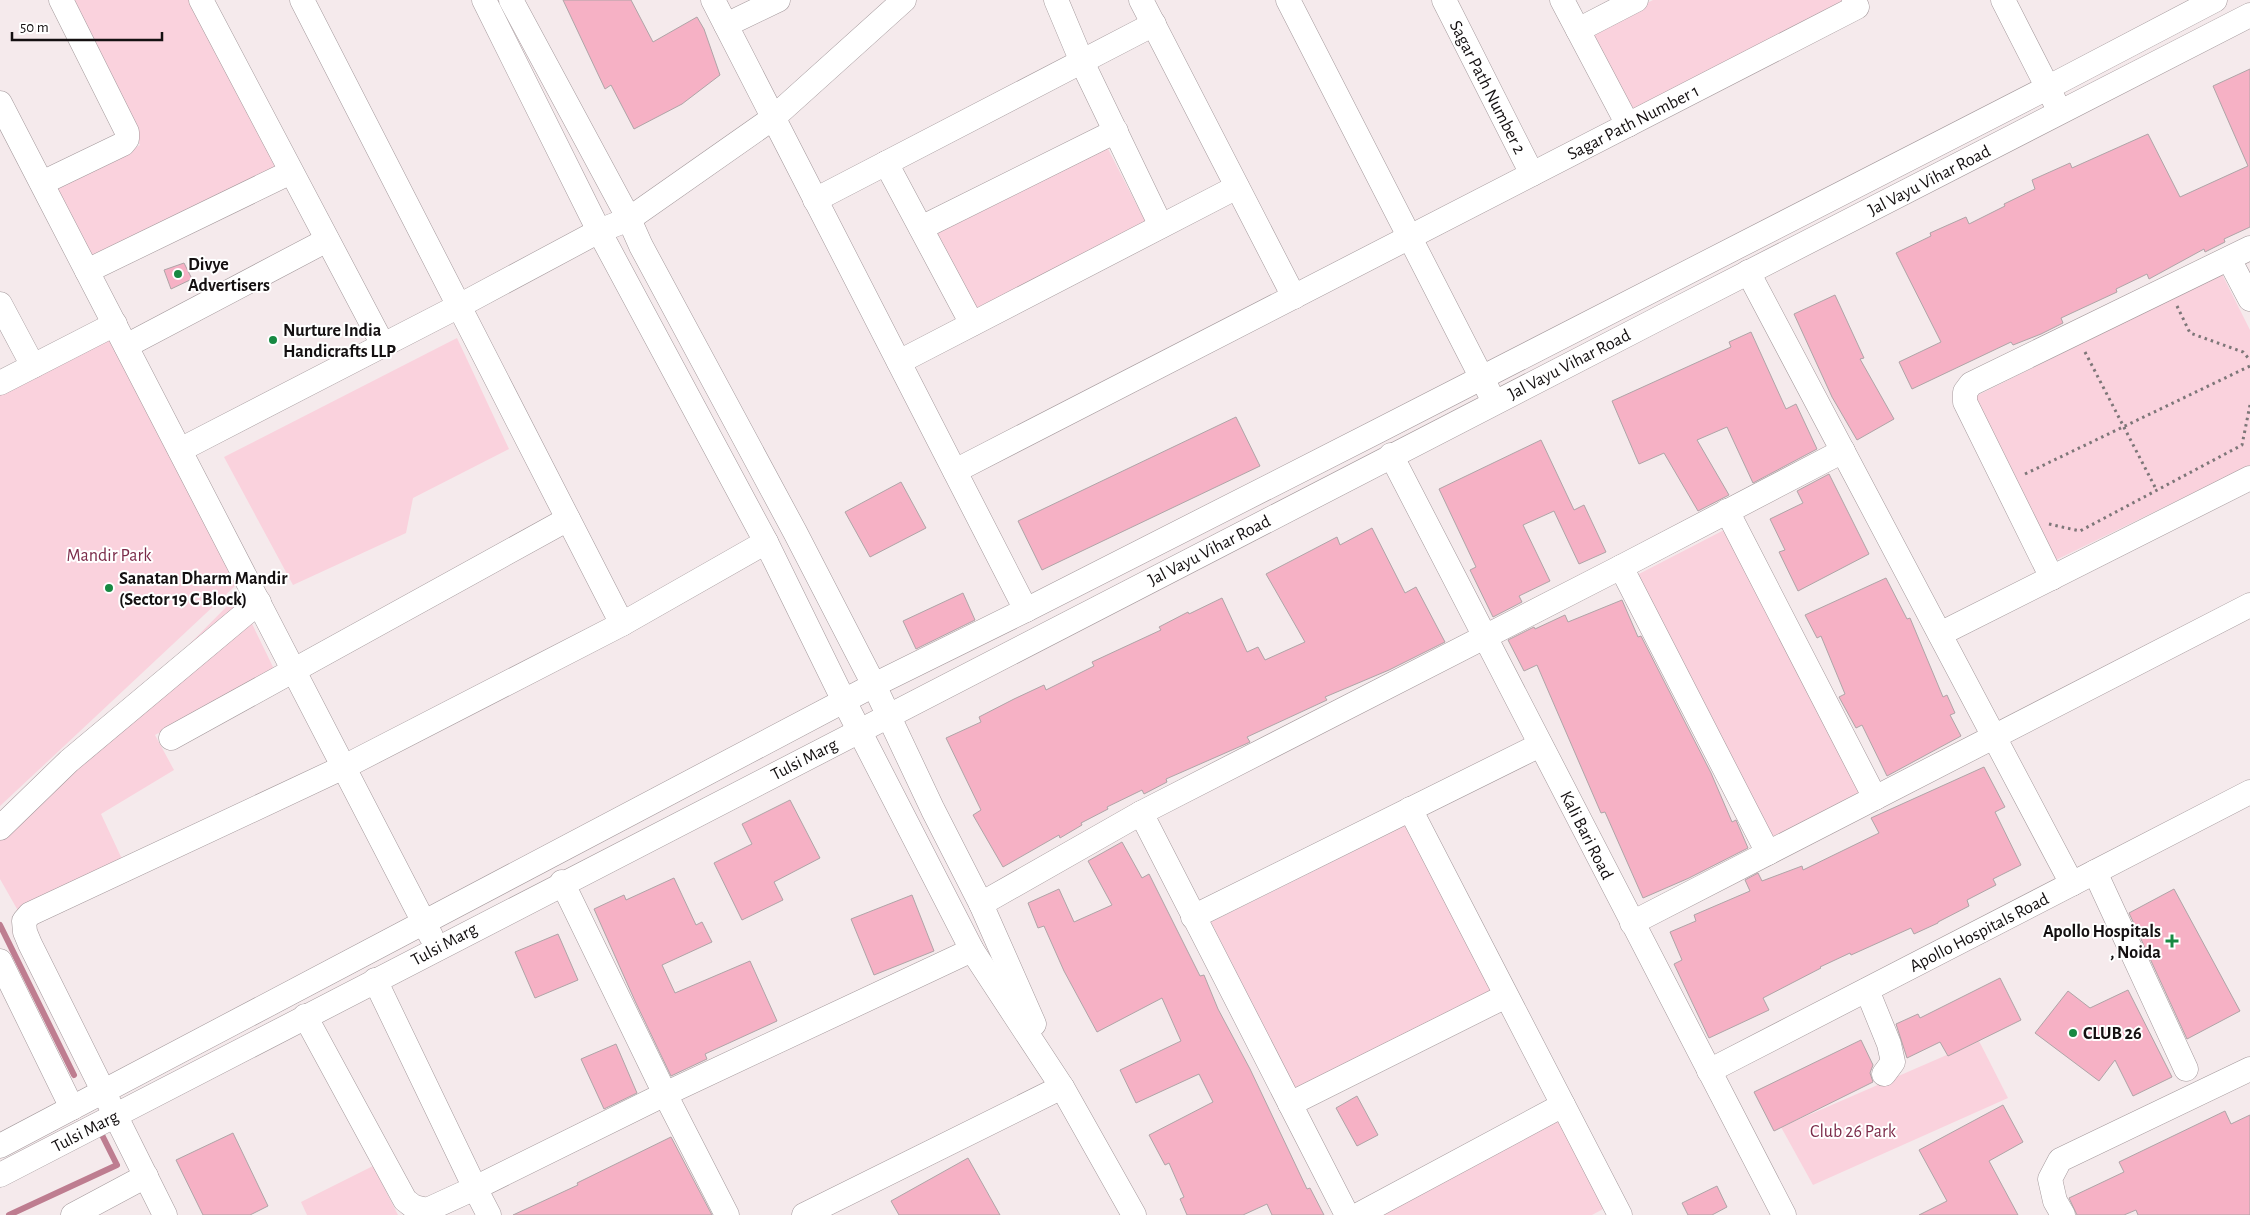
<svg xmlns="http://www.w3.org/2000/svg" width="2250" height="1215" viewBox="0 0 2250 1215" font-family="'Alegreya Sans',sans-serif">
<rect width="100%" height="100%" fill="#f5eaec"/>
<g fill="#fad2dd">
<polygon points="72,0 189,0 278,166 92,258 55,187 140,145"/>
<polygon points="1653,0 1843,0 1846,5 1632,113 1590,32"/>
<polygon points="1107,147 1146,223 975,309 937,233"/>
<polygon points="2222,274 2250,330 2250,465 2056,560 1974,397"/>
<polygon points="115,324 234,559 235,586 0,806 0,385"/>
<polygon points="457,338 509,449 413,498 406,533 293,585 224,457"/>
<polygon points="1724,530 1860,792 1771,838 1635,576"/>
<polygon points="238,595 274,669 155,735 174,770 101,814 122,859 21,916 0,879 0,836"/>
<polygon points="1408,824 1496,997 1299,1096 1211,922"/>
<polygon points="1979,1041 2008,1098 1813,1185 1781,1127"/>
<polygon points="1559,1120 1605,1208 1592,1215 1374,1215"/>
<polygon points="373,1166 398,1215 307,1215 301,1202"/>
</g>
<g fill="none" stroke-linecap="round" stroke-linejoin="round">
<g stroke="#be7d90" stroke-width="6">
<polyline points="0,925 74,1075"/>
<polyline points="9,1215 117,1165 100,1131"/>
</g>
</g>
<g fill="#f6b1c5" stroke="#afa4a7">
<polygon points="563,0 631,0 653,42 697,17 704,29 720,75 682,104 634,129 611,85 605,89"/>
<polygon points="2250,69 2250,227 2224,239 2225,242 2205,252 2204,249 2149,279 2147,274 2116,289 2117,292 2061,318 2063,323 2041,334 2013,345 2011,342 1912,389 1899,362 1941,342 1896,253 1931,236 1930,233 1966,217 1969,224 2005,206 2004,204 2035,189 2032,180 2070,163 2072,168 2148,134 2180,197 2248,166 2213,86"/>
<polygon points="184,263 192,279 171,289 164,270"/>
<polygon points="1835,295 1864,358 1860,359 1894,419 1857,440 1832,397 1794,314"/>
<polygon points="1751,332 1786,409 1796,404 1817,449 1753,483 1727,427 1697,440 1729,495 1698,511 1664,453 1639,464 1612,401 1731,347 1729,342"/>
<polygon points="1236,417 1260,466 1042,570 1018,521"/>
<polygon points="1541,440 1574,510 1584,505 1606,552 1579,564 1554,511 1523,525 1550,581 1519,596 1522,602 1493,617 1470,570 1476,567 1439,489"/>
<polygon points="1829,474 1869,554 1798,591 1779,552 1785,550 1770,519 1803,503 1797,491"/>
<polygon points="901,482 926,528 870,557 845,512"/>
<polygon points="1372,528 1405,593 1416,587 1445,642 1389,670 1325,697 1327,700 1247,737 1250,742 1248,743 1166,779 1167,782 1144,794 1142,790 1107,807 1108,809 1081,823 1082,825 1060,838 1059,835 1003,867 973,815 981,810 946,738 981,722 979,717 1014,699 1044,685 1046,690 1094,666 1092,662 1161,630 1159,627 1188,612 1189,614 1222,598 1247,652 1258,647 1265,660 1305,642 1266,574 1337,537 1340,545"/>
<polygon points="1886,578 1907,619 1910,618 1943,697 1947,695 1955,713 1950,715 1961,736 1887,776 1862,725 1856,728 1839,697 1845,694 1821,636 1817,638 1805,615"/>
<polygon points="963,593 975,620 916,649 903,621"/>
<polygon points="1622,600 1638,637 1641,636 1711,773 1732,822 1736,820 1748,848 1689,878 1643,898 1605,812 1601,813 1537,665 1524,671 1508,640 1534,627 1535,629 1565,615 1568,622"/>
<polygon points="1984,767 2005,807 1995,812 2021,865 1993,879 1996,885 1967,900 1969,906 1938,922 1938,923 1914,934 1911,928 1851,955 1850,953 1820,967 1821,968 1763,998 1769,1010 1709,1038 1674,964 1682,960 1670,932 1696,921 1694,915 1750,891 1745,880 1758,873 1762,881 1802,866 1803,870 1879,833 1871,818"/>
<polygon points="790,800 820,858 774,882 783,900 742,920 714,863 752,844 742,824"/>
<polygon points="1122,842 1142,878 1149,874 1200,976 1204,975 1218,1009 1250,1069 1307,1189 1310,1188 1324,1215 1272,1215 1267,1204 1243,1215 1187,1215 1180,1199 1184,1197 1169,1163 1165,1165 1149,1135 1213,1102 1199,1074 1136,1103 1120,1070 1181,1041 1162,998 1097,1032 1064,971 1044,926 1038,928 1028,903 1059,889 1074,922 1112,905 1088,861"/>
<polygon points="674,878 696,925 702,922 712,942 662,965 675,993 750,961 777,1021 705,1054 707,1059 671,1076 635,1001 594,909 624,895 626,900"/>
<polygon points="2174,889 2240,1011 2187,1039 2129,913"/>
<polygon points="912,895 934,951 874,975 851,919"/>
<polygon points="558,934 578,980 535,998 515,952"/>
<polygon points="2000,978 2021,1020 1948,1056 1940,1042 1907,1058 1896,1024 1918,1014 1920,1018"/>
<polygon points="2128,990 2172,1077 2133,1096 2115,1060 2099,1081 2035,1033 2068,991 2090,1008"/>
<polygon points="1861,1040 1873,1065 1870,1073 1873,1082 1774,1131 1754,1092"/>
<polygon points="616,1044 637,1093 604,1109 581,1059"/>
<polygon points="1357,1096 1378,1135 1357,1146 1336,1108"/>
<polygon points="2003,1105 2023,1142 1989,1161 2018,1215 1919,1215 1947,1201 1919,1150"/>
<polygon points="2225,1111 2231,1124 2250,1115 2250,1215 2138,1215 2136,1210 2124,1215 2077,1215 2069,1198 2124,1172 2119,1162"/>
<polygon points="233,1133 268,1206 250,1215 203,1215 176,1160"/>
<polygon points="671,1137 712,1215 513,1215 578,1185 577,1183"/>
<polygon points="968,1158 1000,1215 899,1215 891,1201"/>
<polygon points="1717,1186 1727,1207 1712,1215 1688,1215 1682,1203"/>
</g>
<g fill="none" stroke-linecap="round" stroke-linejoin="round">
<g stroke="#a3989b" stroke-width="25">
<g id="minor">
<polyline points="201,0 383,345"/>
<polyline points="302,0 622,624"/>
<polyline points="484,0 599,231 766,542 844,701 972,950 1062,1087 1134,1215"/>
<polyline points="511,0 629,219 641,246 795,532 874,685 933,810 981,904 1034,1024"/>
<polyline points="713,0 1026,610"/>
<polyline points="1056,0 1082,62 1161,226"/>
<polyline points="1141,0 1294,297"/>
<polyline points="1288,0 1489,392"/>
<polyline points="1444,0 1532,174"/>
<polyline points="1562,0 1628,125"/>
<polyline points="2003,0 2055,102"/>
<polyline points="726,25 778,0"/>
<polyline points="1578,30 1636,0"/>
<polyline points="0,103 431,936"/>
<polyline points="886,163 972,324"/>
<polyline points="42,183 123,144 127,139 127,132 61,0"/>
<polyline points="815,200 1154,24"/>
<polyline points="921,228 1116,131"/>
<polyline points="2229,259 2250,299"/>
<polyline points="87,271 291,172"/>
<polyline points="1748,272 2072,884"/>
<polyline points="0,304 33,366"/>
<polyline points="126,346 327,240"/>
<polyline points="899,362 1237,187"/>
<polyline points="0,383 115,324"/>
<polyline points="180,450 459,306 599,231 629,219 773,118 904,0"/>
<polyline points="1391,455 1784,1215"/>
<polyline points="955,471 1857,7 1854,0"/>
<polyline points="1727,511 1875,798"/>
<polyline points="1621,567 1768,853"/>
<polyline points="2052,578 1965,402 1965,392 1971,384 2250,248"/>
<polyline points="1940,634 2250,478"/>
<polyline points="171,738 568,519"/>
<polyline points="1410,809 1620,1215"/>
<polyline points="1141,813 1347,1215"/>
<polyline points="0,828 69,761 259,602"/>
<polyline points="2095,872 2186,1069"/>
<polyline points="562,882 665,1094 727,1215"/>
<polyline points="981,904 1141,813 1621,567 1843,451"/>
<polyline points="1193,917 1540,745"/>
<polyline points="1632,923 2250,605"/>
<polyline points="0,961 72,1108"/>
<polyline points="375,980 475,1188 665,1094 972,950"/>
<polyline points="1867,990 1889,1044 1893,1062 1884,1074"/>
<polyline points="305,1016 405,1200 414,1207 427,1210 475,1188 489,1215"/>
<polyline points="1709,1071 2250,792"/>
<polyline points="1290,1104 1506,996"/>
<polyline points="0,1146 874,685 1026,610 1378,431 2047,88 2215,0"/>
<path d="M0 1175C748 786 1499 400 2250 15"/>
<polyline points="73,1215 146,1176"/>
<polyline points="165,1215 30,944 25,932 24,921 30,914 344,767 622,624 766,542"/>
<polyline points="804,1215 1062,1087"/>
<polyline points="1358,1215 1563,1105"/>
<polyline points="2063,1215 2055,1201 2050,1179 2060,1160 2250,1069"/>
</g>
</g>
<g stroke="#7d7678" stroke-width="3" stroke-dasharray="2.5 4" stroke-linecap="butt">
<polyline points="2177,306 2190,333 2243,352 2250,360"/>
<polyline points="2085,352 2156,489"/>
<polyline points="2025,474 2250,366"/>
<polyline points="2049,524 2080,531 2242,445 2250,405"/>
</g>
<use href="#minor" stroke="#fff" stroke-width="24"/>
</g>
<g fill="#178942" stroke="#fff" stroke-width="2">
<circle cx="178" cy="274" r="5"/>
<circle cx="273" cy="340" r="5"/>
<circle cx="109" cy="588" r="5"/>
<path d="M2169.5 933.5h5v5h5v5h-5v5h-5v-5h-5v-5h5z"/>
<circle cx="2073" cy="1033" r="5"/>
</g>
<g text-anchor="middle" stroke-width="4" stroke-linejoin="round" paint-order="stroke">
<g font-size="18" fill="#141011" stroke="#fff">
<text transform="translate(1488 87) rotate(63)" y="6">Sagar Path Number 2</text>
<text transform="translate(1633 122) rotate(-27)" y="6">Sagar Path Number 1</text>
<text transform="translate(1929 180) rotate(-27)" y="6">Jal Vayu Vihar Road</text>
<text transform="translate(1569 364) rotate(-27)" y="6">Jal Vayu Vihar Road</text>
<text transform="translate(1209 550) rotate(-27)" y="6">Jal Vayu Vihar Road</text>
<text transform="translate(804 759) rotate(-27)" y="6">Tulsi Marg</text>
<text transform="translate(1587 835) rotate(63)" y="6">Kali Bari Road</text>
<text transform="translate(1979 932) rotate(-27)" y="6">Apollo Hospitals Road</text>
<text transform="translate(444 944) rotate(-28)" y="6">Tulsi Marg</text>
<text transform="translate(85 1131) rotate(-27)" y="6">Tulsi Marg</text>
</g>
<g font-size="18" font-weight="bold" fill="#141011" stroke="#fff" text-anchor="start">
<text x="188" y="270">Divye<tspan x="188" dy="21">Advertisers</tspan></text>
<text x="283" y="336">Nurture India<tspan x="283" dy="21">Handicrafts LLP</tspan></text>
<text x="119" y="584">Sanatan Dharm Mandir<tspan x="119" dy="21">(Sector 19 C Block)</tspan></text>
<text x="2161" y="937" text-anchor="end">Apollo Hospitals<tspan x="2161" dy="21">, Noida</tspan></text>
<text x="2083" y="1039">CLUB 26</text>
</g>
<g font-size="18" fill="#7c2c4a" stroke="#fff">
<text x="109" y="561">Mandir Park</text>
<text x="1853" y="1137">Club 26 Park</text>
</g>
</g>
<path d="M12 32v8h150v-8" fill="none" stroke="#141011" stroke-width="2.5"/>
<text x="20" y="32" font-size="15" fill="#141011" stroke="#ffffff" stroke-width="4" paint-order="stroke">50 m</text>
</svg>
